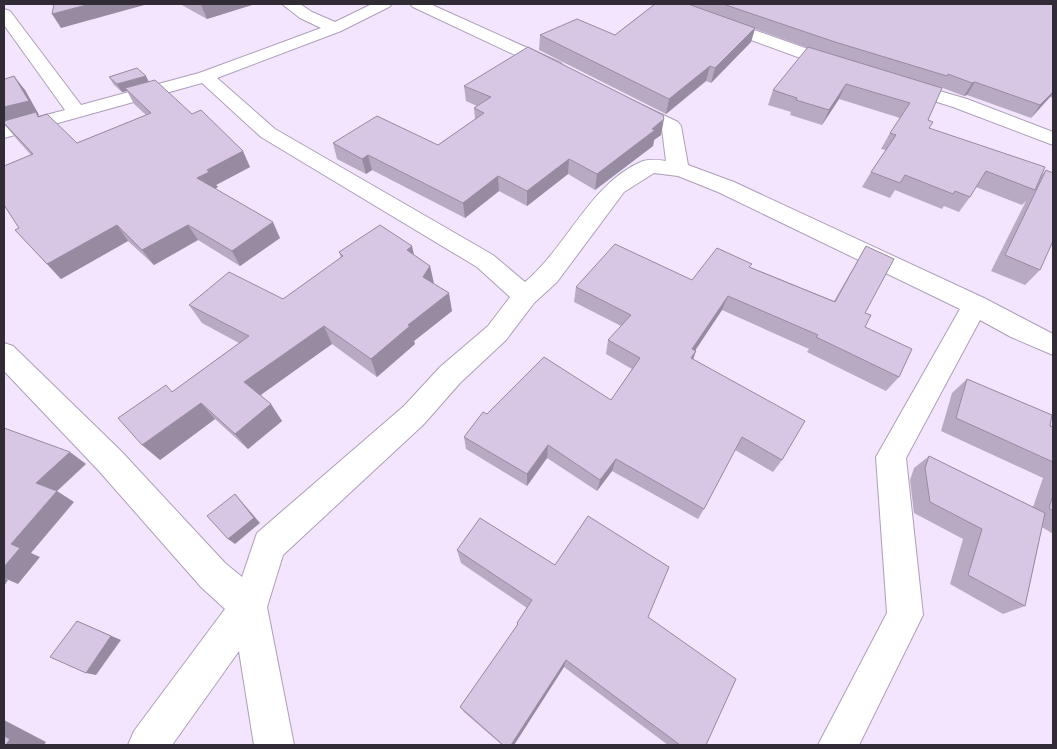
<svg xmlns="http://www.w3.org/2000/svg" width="1057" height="749" viewBox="0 0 1057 749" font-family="Signika,sans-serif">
<rect width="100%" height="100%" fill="#f3e5fd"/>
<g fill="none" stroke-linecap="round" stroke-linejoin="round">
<g stroke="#ae9eba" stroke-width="2">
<g id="minor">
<path d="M282 4H300L312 12 335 22 372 4H392L389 7 341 31 217 78 275 129 493 255 525 282C567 247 591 182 643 161 651 159 659 160 666 161L662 129 622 109 620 105 622 101 629 99 678 122 681 126 688 165 734 182 984 298 1053 334V355L1011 337 980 320 906 458 923 615 859 745H818L887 613 876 457 960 309 718 192 678 176 654 173 624 192 557 282 534 303 506 340 460 383 424 424 283 555 267 607 294 745H254L239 651 172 745H128L134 731 225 609 201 587 99 471 4 371V343L13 346 121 451 225 563 242 577 257 533 404 406 440 367 488 326 510 297 477 267 261 137 202 83 4 138V126L65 110 4 25V9L10 11 81 105 199 73 321 28 300 18Z"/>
<polygon points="410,4 430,4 561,63 564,67 561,71 555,72 549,71 413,7"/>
<polygon points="658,4 680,4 845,62 848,66 845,70 839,71 833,70 661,7"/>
<polygon points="902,80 967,99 1053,132 1053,145 953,107 896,89 893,85 896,81"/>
</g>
</g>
<use href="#minor" fill="#fff" fill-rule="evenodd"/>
</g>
<g fill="#b9aac4">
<polygon points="180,4 255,4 207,19"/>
<polygon points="655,4 1053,4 1053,98 1050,97 1031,118 967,95 964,96 940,87 928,120 929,128 1040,177 1046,170 1040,270 1025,285 991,271 1026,201 1022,205 976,187 970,197 959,212 944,206 942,209 895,190 890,198 862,187 871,172 886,150 881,149 890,133 900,118 839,99 822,125 790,115 791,112 768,105 773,90 808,48 755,29 751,42 711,83 706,81 666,114 539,50 540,35 615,35"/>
<polygon points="4,77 5,79 25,90 39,115 38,115 39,117 77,143 146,115 134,104 127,91 122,92 114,85 109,77 149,82 250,167 216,185 218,187 215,189 280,238 240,266 198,240 154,265 128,241 61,279 15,230 19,228 31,155 15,137 4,124"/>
<polygon points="464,86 661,135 654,140 653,146 595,190 568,174 527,206 499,191 465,218 372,170 366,174 337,159 333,143 438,145 475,119 474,108 477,106 466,101"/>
<polygon points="412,246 414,255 430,266 434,284 452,311 414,341 415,344 377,377 332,344 261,395 282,421 248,449 215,419 160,460 172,392 239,343 202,323 189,305 283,299 341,258 339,252"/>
<polygon points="866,246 865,327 899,377 886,391 807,352 809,349 722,310 695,350 696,351 693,359 782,460 773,472 735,450 704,509 698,519 612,471 597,491 547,458 527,486 466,449 464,437 487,414 611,400 632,369 606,354 608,340 621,326 574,302 576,287 692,280 750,267 834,301"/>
<polygon points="967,379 1053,427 1053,534 1042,527 1025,606 1003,614 950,584 963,539 914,513 910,480 914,468 929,456 1033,507 1043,478 941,431 952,393"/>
<polygon points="457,550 555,565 648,617 706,745 668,745 564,667 514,745 502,745 464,712 460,707 517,626 517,623 527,608 461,563"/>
</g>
<g fill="#968ba0">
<polygon points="90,4 148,4 61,28 52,14"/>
<polygon points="206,4 255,4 207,19 201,5"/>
<polygon points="755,28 751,42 711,83 715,68"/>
<polygon points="710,66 706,81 666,114 669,99"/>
<polygon points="14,76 25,90 39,115 38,115 47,128 4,123 4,107"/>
<polygon points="146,76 150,84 125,88 127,91 122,92 117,84"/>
<polygon points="975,82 967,95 964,96 972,83"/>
<polygon points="846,84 839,99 822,125 829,110"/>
<polygon points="1053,92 1053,93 1050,97 1031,118 1040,105"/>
<polygon points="664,119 661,135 654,140 653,146 595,190 597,174"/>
<polygon points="243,151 250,167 216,185 218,187 206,194 197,178 207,170"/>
<polygon points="368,155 372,170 366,174 362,159"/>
<polygon points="569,159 568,174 527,206 527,191"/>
<polygon points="498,176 499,191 465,218 463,203"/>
<polygon points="273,222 280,238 240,266 232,251"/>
<polygon points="117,225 128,241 61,279 47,264"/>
<polygon points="188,225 198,240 154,265 142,250"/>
<polygon points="412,246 416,265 407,250"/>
<polygon points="430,266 434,284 423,277"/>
<polygon points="449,293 452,311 414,341 415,344 377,377 371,359 408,325"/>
<polygon points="728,296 722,310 687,363 692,349"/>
<polygon points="324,326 332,344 256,398 244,382"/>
<polygon points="696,351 691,365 691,358"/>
<polygon points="201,403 215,419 160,460 142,445"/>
<polygon points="271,404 282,421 248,449 235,434"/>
<polygon points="548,445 547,458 527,486 527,474"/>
<polygon points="70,452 86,464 54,494 36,483"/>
<polygon points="616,459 612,471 597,491 600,480"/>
<polygon points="57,491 74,502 31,553 40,557 18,584 4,578 4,567 11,544"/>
<polygon points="235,494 260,523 235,544 228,539"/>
<polygon points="4,578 8,580 4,586"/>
<polygon points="77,621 121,640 96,675 86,673"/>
<polygon points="566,660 564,667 514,745 511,745"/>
<polygon points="4,720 46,742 44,745 6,745 4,736"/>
</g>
<g fill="#d7c6e4" stroke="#968ba0">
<polygon points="54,4 90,4 52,14"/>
<polygon points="655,4 688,4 755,28 715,68 710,66 669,99 540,35 577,19 615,35"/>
<polygon points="723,4 1053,4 1053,92 1040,105 975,82 972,83 948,74 947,76 835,42"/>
<polygon points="528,47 663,115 664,119 652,129 655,130 597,174 569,159 527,191 498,176 463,203 368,155 362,159 333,143 377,116 438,145 484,113 474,108 491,97 464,86"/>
<polygon points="808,47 942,88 928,120 933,122 929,128 1045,167 1035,190 986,171 970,197 955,191 953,194 905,175 900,183 871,172 896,135 890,133 910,103 846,84 829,110 796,100 797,98 773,90"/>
<polygon points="137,68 146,76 117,84 109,77"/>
<polygon points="14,76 29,101 4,107 4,77 5,79"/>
<polygon points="155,80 192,114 201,110 243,151 207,170 209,172 197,178 273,222 232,251 188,225 142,250 117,225 47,264 15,230 19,228 4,205 4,166 33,154 4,123 4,121 36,112 38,117 47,114 77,143 151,113 125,88"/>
<polygon points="1046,170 1053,173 1053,241 1040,270 1005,255"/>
<polygon points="380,225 412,246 407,250 430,266 423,277 449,293 408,325 410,326 371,359 324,326 244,382 271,404 235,434 201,403 142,445 118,418 166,385 172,392 249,336 189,305 229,272 283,299 343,256 339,252"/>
<polygon points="615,244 692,280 717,248 752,264 749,267 835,302 866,246 894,259 865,313 871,315 865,327 912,349 899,377 816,337 818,335 728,296 692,349 696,351 691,358 805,421 782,460 742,437 704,509 616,459 600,480 548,445 527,474 464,437 483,412 487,414 544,357 611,400 640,358 608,340 631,315 576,287"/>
<polygon points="967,379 1052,415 1050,426 1053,427 1053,462 956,418"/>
<polygon points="4,428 70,452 36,483 57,491 11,544 20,548 4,567"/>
<polygon points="929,456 1045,513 1025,606 968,575 982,529 930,502 925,468"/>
<polygon points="235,494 254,518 228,539 207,516"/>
<polygon points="1053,495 1053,511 1049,508"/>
<polygon points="588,516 669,567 648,617 736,679 706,745 680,745 566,660 511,745 503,745 460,707 518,624 517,623 532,600 457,550 480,518 555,565"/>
<polygon points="77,621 111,636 86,673 50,657"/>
<polygon points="4,736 10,739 6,745 4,745"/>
</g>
<rect width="1057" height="749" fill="none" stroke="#312b36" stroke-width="10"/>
</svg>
